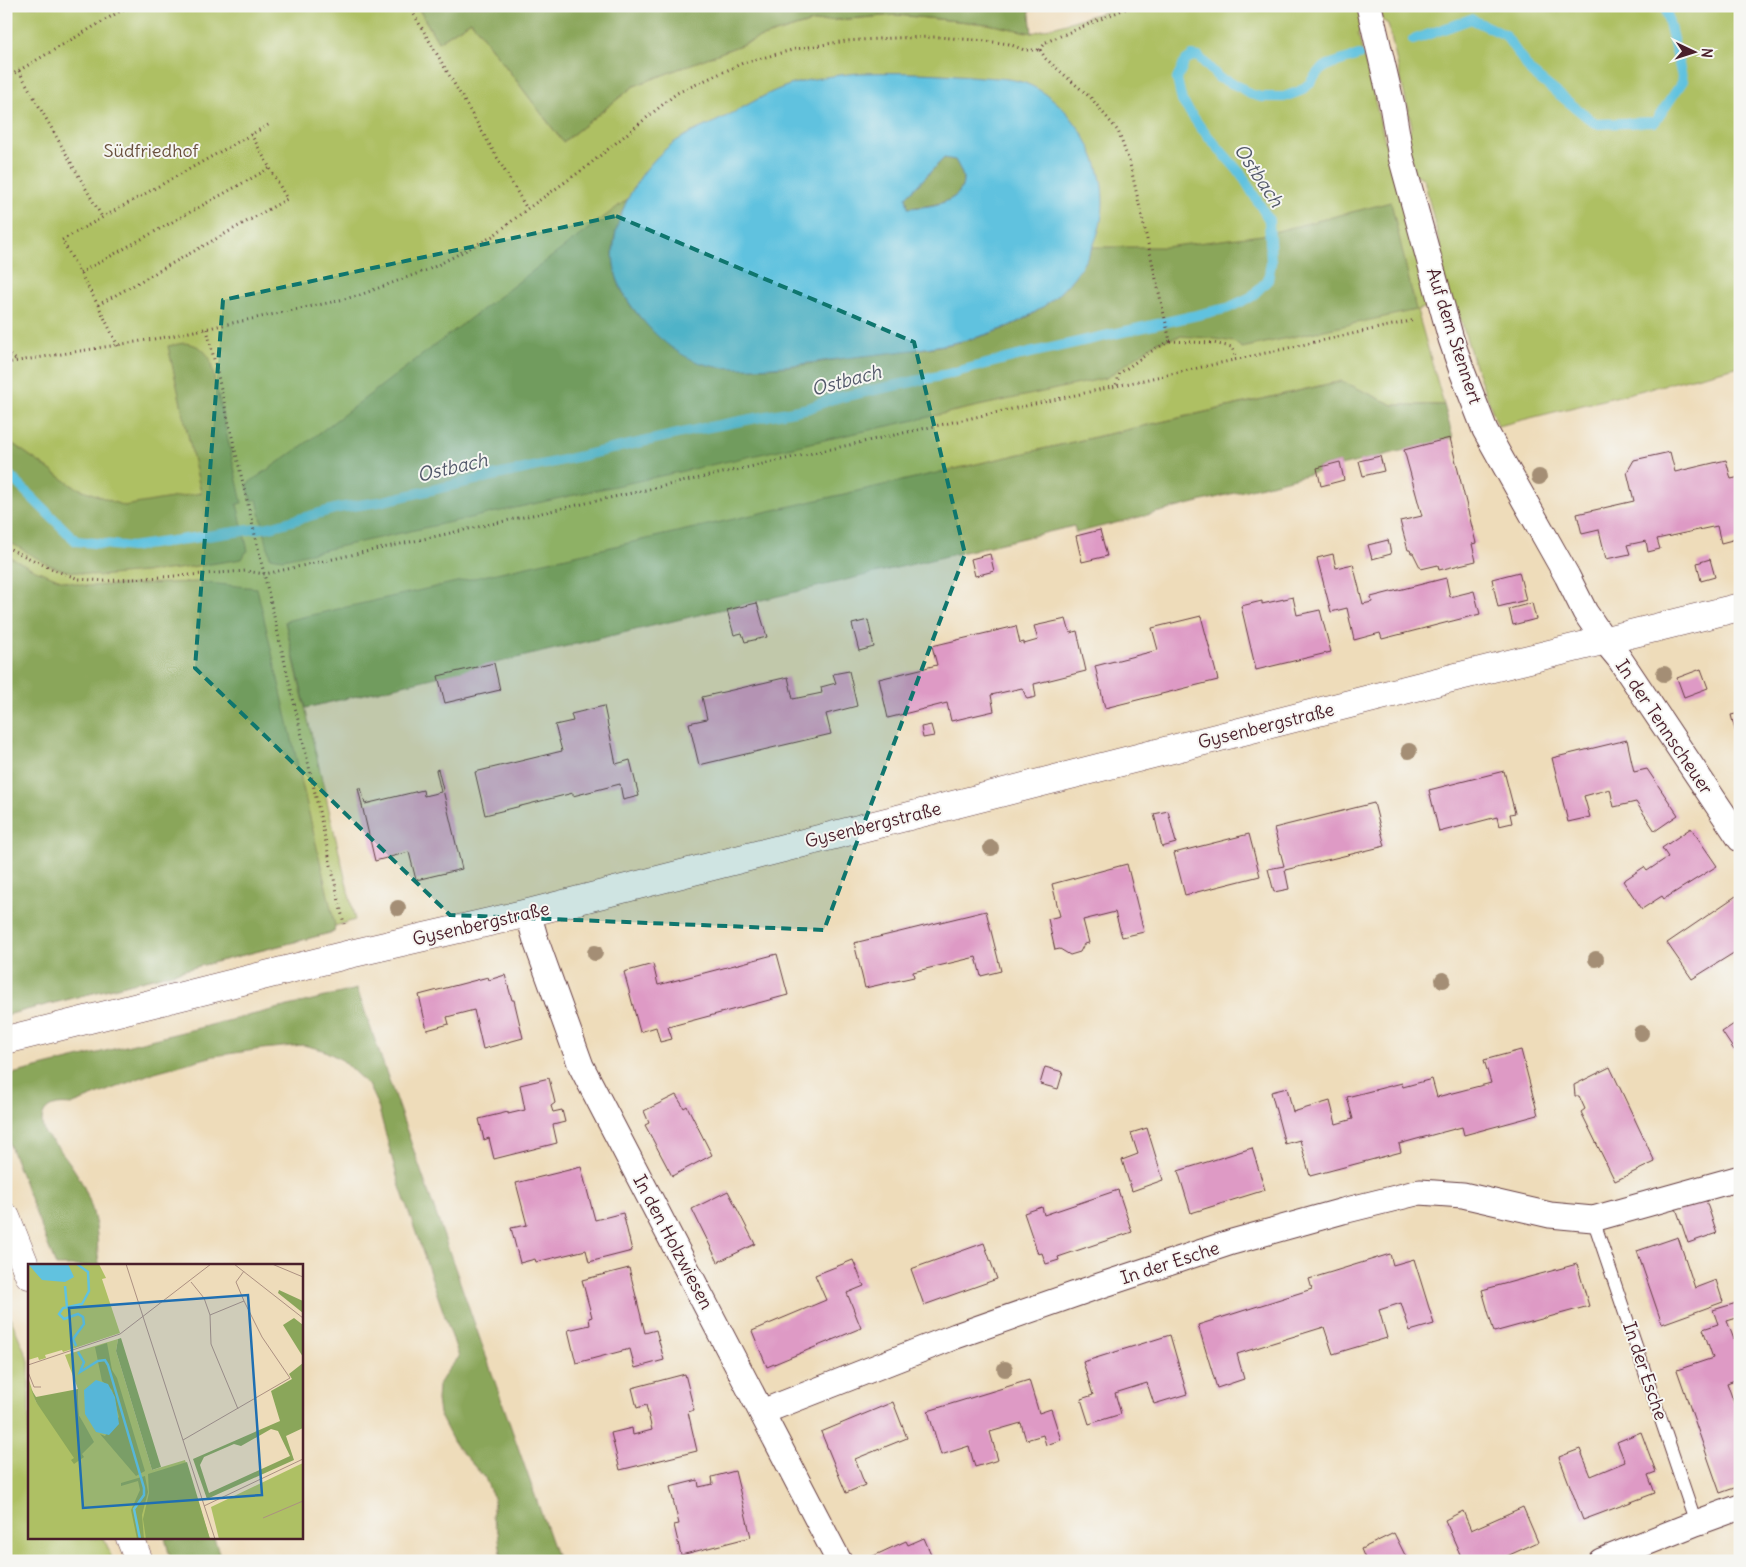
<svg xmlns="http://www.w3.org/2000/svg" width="1746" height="1567" viewBox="0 0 1746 1567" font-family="Delius,sans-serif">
<rect width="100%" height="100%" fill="#f6f6f2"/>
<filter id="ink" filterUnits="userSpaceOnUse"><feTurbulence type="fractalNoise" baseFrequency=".02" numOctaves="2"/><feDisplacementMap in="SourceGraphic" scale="10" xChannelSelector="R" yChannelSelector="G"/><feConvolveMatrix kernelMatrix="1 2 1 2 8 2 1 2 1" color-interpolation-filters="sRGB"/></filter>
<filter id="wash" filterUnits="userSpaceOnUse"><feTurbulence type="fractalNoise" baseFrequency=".0096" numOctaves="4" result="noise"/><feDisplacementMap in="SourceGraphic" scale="20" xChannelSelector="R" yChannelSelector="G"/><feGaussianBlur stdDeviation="1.12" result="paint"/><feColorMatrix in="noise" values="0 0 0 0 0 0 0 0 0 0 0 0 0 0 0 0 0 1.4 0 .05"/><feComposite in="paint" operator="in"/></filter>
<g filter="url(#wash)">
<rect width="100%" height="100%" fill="#eedcba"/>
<g fill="#aec064" stroke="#7c7048">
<polygon points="6,6 417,6 438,42 471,21 563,142 634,86 759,38 812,22 897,15 988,24 1032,33 1124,6 1358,6 1363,25 1358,34 1400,200 1405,213 1416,259 1421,263 1430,303 1428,307 1417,310 1444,405 1393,405 1341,381 285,622 355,920 335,926 334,932 6,1015"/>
<polygon points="1378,6 1740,6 1740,366 1498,426 1473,360 1456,304 1449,298 1439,256 1441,249 1424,179 1414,173 1406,137 1412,127 1388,24 1382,20"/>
<polygon points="6,1308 29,1361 29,1538 104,1538 113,1561 6,1561"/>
</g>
<g fill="#8aa65a" stroke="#6a6242">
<polygon points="417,6 1029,6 1032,33 988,24 897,15 812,22 759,38 634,86 563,142 471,21 438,42"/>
<path d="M944 158 955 159C958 165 962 171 963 178 965 204 927 206 908 208L906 197Z"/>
<path d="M629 198C621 215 613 233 613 252 613 260 614 268 616 275 624 310 670 353 704 364 717 368 731 368 745 368 764 368 783 368 802 365 819 363 837 359 854 357 910 350 968 347 1020 321 1053 304 1075 279 1093 247H1165L1262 235 1391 202 1416 310 1242 348 1234 342 1209 338 1181 336 1157 342 1106 378 283 559 270 557 257 499 251 501 247 484 306 443Z"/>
<path d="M184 343C197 344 204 349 210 359L242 503 237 504 248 551 246 552 242 559 178 569 99 576 63 570 47 564 6 540V439L73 486 124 506 201 493 168 346Z"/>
<polygon points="1342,381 1393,405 1444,405 1453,438 1341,466 1340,462 1317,468 1318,472 1076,533 1074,526 306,708 285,621"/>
<polygon points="6,555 33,569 61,580 87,586 197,582 257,588 335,926 334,932 6,1015"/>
<path d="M357 989 558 1561H502L498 1532 492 1517 494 1500 485 1478 455 1445 439 1414 437 1400 438 1386 448 1370 459 1357 399 1184 378 1106 368 1085 342 1060 323 1050 303 1045 262 1049 214 1056 155 1072 71 1105C59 1104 43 1104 42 1121 42 1124 43 1129 44 1132 47 1138 55 1143 59 1149 65 1156 70 1163 75 1171 87 1189 95 1213 97 1235 98 1246 97 1256 100 1266H56L6 1135V1120L8 1119 6 1112V1077L8 1075Z"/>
<polygon points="165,1538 214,1538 222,1561 171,1561"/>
</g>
<path fill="#61c2df" stroke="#567085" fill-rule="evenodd" d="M860 73C900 72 940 73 981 77 996 78 1011 78 1025 83 1059 96 1084 129 1096 162 1107 193 1105 225 1089 254 1041 342 942 346 854 357 817 361 783 368 746 368 733 368 720 368 708 365 676 357 652 333 633 308 613 280 609 257 618 224 628 190 651 156 681 138 696 129 712 124 727 116 748 105 768 92 790 85 813 78 836 75 860 73ZM944 158 955 160C958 165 962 172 963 178 965 204 927 207 908 208L906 197Z"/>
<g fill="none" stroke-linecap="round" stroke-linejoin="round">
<g stroke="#61c2df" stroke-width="10">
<polyline points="1413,40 1471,19 1505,35 1531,72 1596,124 1655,122 1683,81 1665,6"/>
<polyline points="6,472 76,541 131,547 270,527 338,508 379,502 699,429 809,408 832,399 944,375 1021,355 1228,308 1251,297 1268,280 1271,263 1269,220 1241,174 1201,128 1182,101 1177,79 1185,61 1192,56 1199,57 1219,78 1240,87 1250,94 1261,97 1284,97 1300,91 1309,84 1319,71 1328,65 1359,55"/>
</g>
</g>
<g id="blocks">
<g fill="#de9ac5">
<polygon points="1450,438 1476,543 1472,544 1476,561 1439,570 1438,565 1421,569 1413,553 1411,553 1410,550 1408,550 1400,521 1422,516 1404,450"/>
<polygon points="1670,452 1675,472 1726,460 1731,479 1740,477 1740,538 1721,543 1717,526 1657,539 1660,549 1648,552 1646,541 1627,545 1630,554 1606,559 1599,530 1582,534 1577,514 1634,501 1627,472 1634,460"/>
<polygon points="1380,456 1384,471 1363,476 1359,461"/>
<polygon points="1340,462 1344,480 1321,486 1317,468"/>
<polygon points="1100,530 1107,556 1082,562 1076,536"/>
<polygon points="1388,540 1391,554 1372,559 1368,545"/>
<polygon points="990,554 994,571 975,576 971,559"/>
<polygon points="1333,554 1336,568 1353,564 1363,604 1372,602 1371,597 1446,578 1450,597 1474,591 1480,614 1382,639 1380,633 1354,640 1347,608 1331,612 1317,558"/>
<polygon points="1710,559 1715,577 1701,581 1697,563"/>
<polygon points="1519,572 1526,600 1498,607 1492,579"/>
<polygon points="1293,597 1297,615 1320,610 1331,652 1256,670 1241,606 1262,601 1262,604"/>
<polygon points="757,603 767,637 745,642 742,633 734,635 727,610"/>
<polygon points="1532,603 1536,619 1513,625 1509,609"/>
<polygon points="1201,616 1218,680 1105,708 1095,666 1158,650 1152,628"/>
<polygon points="1066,619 1070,633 1077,631 1086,671 1034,684 1036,697 1027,699 1022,688 991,695 994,711 951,721 947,703 888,718 879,679 937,665 932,646 1016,626 1020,643 1024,642 1024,644 1038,640 1034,626"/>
<polygon points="868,620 874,647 859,651 852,624"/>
<polygon points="494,663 500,690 445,703 438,676"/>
<polygon points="1701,669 1708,688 1684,697 1677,678"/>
<polygon points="849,671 857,706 826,714 831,734 699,765 689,723 707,719 702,697 788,677 793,699 822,693 821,687 836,683 833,674"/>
<polygon points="604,706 616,764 630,760 639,796 623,800 620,784 573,796 573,793 485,815 475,772 562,751 555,725 573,721 571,714"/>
<polygon points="1740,713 1740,745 1739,745 1731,715"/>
<polygon points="931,725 934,736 923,738 921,727"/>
<polygon points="1627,740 1634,772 1647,769 1678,815 1655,831 1636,802 1614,807 1610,789 1584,796 1590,817 1568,822 1552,758"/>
<polygon points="438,769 462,869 416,880 409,852 375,861 358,788 361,788 365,804 423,790 424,796 441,792 436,770"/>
<polygon points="1504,771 1515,813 1510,814 1512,823 1499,826 1497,817 1439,832 1429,790"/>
<polygon points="1374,803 1385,846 1285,870 1289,889 1274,892 1268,869 1284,866 1274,828"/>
<polygon points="1168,811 1176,843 1162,847 1154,814"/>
<polygon points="1691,828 1717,866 1664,899 1662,896 1642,909 1623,881 1644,867 1647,871 1668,857 1662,848"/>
<polygon points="1249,834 1260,876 1185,895 1174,853"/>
<polygon points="1127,864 1144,932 1122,937 1115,912 1083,920 1089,943 1084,944 1080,952 1070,955 1060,949 1055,950 1048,919 1060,916 1052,884"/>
<polygon points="1736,896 1740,901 1740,949 1692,979 1667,943"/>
<polygon points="986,911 1001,971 981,976 976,957 913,972 914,977 865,988 854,943"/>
<polygon points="777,954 788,995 668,1027 672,1039 660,1042 656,1027 640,1032 624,972 653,964 658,985"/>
<polygon points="505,975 512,1000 514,1000 523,1038 483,1049 474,1010 447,1017 449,1024 427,1030 419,995 488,977 489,980"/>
<polygon points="1740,1020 1740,1046 1734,1050 1722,1032"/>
<polygon points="1521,1050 1538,1115 1464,1135 1462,1127 1417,1139 1399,1144 1401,1152 1310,1176 1300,1140 1285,1144 1271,1092 1287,1088 1293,1112 1330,1101 1336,1124 1353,1119 1347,1097 1402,1083 1403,1087 1432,1079 1437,1097 1491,1083 1484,1060"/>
<polygon points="1045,1067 1063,1072 1058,1089 1040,1084"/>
<polygon points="1610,1067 1655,1162 1615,1181 1581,1112 1585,1109 1579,1096 1575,1096 1574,1085"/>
<polygon points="549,1078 555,1103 551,1106 553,1112 562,1110 565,1122 553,1125 557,1143 494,1159 489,1138 484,1140 479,1119 508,1112 508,1114 525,1110 520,1085"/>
<polygon points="676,1095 684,1108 687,1106 712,1155 672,1176 645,1125 649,1123 644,1111"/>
<polygon points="1147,1128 1163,1180 1132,1191 1122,1160 1138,1154 1131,1133"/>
<polygon points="1252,1148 1265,1190 1191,1213 1178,1171"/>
<polygon points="581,1167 595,1220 623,1213 632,1251 589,1262 586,1250 536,1262 535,1259 520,1263 511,1228 527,1225 516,1183"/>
<polygon points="1118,1190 1132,1232 1058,1257 1059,1260 1046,1264 1042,1253 1038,1254 1024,1213 1042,1207 1044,1215"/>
<polygon points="728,1191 755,1244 718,1262 692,1209"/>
<polygon points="1705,1198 1717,1233 1688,1243 1676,1208"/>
<polygon points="1678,1237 1695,1288 1716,1280 1723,1302 1662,1324 1637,1251"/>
<polygon points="984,1243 997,1279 924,1305 911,1269"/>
<polygon points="1390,1254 1393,1265 1414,1259 1434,1324 1410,1331 1401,1303 1379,1310 1387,1338 1333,1354 1324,1327 1237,1354 1244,1379 1217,1388 1198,1325 1312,1289 1309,1279"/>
<polygon points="853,1260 864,1286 847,1293 861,1328 767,1367 752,1331 826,1300 815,1275"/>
<polygon points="1577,1264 1589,1306 1494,1332 1482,1290"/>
<polygon points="629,1268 645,1333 656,1330 664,1360 635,1368 630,1349 576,1363 568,1330 590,1325 589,1318 592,1317 582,1280"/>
<polygon points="1740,1302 1740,1317 1727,1321 1740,1355 1740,1378 1727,1383 1740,1420 1740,1486 1720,1493 1677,1370 1713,1358 1703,1329 1718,1324 1713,1310"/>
<polygon points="1170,1335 1187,1394 1154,1404 1147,1383 1115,1393 1121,1414 1089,1424 1081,1399 1093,1395 1083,1362"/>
<polygon points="685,1374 694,1410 688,1412 697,1451 620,1470 611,1433 632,1428 633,1435 652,1430 646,1405 637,1408 632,1388"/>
<polygon points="1029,1380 1039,1413 1051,1409 1061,1440 1046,1445 1043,1435 1026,1440 1021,1423 990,1432 998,1460 975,1467 969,1446 941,1455 928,1411"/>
<polygon points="893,1402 907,1438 855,1459 865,1485 846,1493 821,1432"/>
<polygon points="1641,1432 1656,1472 1648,1475 1655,1493 1583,1520 1559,1457 1580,1449 1591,1476 1625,1462 1617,1442"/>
<polygon points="735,1471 751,1537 681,1555 674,1525 679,1524 670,1487 698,1480 699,1487 713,1484 712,1477"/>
<polygon points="1523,1507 1538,1542 1496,1561 1463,1561 1445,1520 1463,1511 1471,1530"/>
<polygon points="1394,1533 1408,1561 1366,1561 1361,1549"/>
<polygon points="924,1538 934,1561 870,1561 869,1558 906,1541 908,1545"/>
</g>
</g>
</g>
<g filter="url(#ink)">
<use href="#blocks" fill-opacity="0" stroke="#633b40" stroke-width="1"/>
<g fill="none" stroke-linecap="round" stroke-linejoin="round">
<g stroke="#633b40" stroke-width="14">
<polyline id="service" points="1593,1219 1696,1523"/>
</g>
<g stroke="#633b40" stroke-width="27">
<g id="minor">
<polyline points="1369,6 1392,105 1401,157 1451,339 1462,371 1485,430 1500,457 1567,576 1585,612 1604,640 1619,658 1740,839"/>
<polyline points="528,913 537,944 581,1066 839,1561"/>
<polyline points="762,1412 956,1336 1090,1289 1232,1242 1343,1211 1420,1192 1463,1195 1550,1215 1593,1219 1740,1178"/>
<polyline points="1601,1561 1696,1523 1740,1507"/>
</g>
</g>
<g stroke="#633b40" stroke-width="29">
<g id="tertiary">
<polyline points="6,1040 350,954 528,913 1448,679 1740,607"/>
<polyline points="6,1217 29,1275"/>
<polyline points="130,1538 139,1561"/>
</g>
</g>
<g stroke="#633b40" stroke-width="3" stroke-dasharray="1 4" stroke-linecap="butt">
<polyline points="409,6 527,209"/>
<polyline points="1040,50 1046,59 1091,98 1118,131 1130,164 1170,341 1150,352 1120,373 1116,385"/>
<polyline points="1040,50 1046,42 1132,6"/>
<polyline points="19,71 102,217"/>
<polyline points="6,78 129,6"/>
<polyline points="80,273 270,168"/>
<polyline points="98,305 287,199 251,134"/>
<polyline points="207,329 313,784 344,924"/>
<polyline points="1170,341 1213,343 1232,347 1236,359"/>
<polyline points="118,346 98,305 62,240 270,124"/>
<polyline points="6,353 18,361"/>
<polyline points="6,363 166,337 332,302 360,295 432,268 493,236 527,209 585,168 677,93 743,63 796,49 846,41 892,38 939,37 986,41 1009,44 1024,50 1040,50"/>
<polyline points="6,547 54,570 79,579 105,581 246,571 265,574 1415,320"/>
</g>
<use href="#service" stroke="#fff" stroke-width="12"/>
<use href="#minor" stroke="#fff" stroke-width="25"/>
<use href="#tertiary" stroke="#fff" stroke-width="28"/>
</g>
<g fill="#a48e75">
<circle cx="1539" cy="477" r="8"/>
<circle cx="1664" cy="674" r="8"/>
<circle cx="1409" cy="751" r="8"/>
<circle cx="991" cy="848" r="8"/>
<circle cx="398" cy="908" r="8"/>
<circle cx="595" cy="953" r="8"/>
<circle cx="1596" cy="959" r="8"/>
<circle cx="1443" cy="980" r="8"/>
<circle cx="1641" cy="1033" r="8"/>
<circle cx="1005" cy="1369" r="8"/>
</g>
</g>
<path fill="#0f766e" fill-opacity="0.2" stroke="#0f766e" stroke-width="4" stroke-dasharray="10 6" stroke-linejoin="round" d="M616 216 914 342 965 554 824 930 450 915 195 668 223 300Z"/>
<g text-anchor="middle" stroke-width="4" stroke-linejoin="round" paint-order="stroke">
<g font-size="18" fill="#684f3c" stroke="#f6f6f2">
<text x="151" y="157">Südfriedhof</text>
</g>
<g font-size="18" fill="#4a1f2b" stroke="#f6f6f2">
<text transform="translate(1454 336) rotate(72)" y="6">Auf dem Stennert</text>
<text transform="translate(1266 726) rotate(-14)" y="6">Gysenbergstraße</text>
<text transform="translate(1664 727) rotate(56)" y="6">In der Tennscheuer</text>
<text transform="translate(873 825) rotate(-14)" y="6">Gysenbergstraße</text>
<text transform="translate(481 924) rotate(-13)" y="6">Gysenbergstraße</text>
<text transform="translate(673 1242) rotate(62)" y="6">In den Holzwiesen</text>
<text transform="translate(1170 1263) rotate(-18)" y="6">In der Esche</text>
<text transform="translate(1645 1371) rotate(71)" y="6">In der Esche</text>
</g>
<g font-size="19" font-style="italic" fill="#52586a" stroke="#f6f6f2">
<text transform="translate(1259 175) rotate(56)" y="7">Ostbach</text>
<text transform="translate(846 380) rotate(-15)" y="7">Ostbach</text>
<text transform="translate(452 467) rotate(-13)" y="7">Ostbach</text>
</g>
</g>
<g transform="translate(28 1264)">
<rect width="275" height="275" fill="#eedcba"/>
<path d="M0 0H71L78 14 74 15 92 69 35 88 34 86 17 91 18 94 11 96 10 93 0 96ZM90 75 88 87 124 206 157 196 182 275H0V113L8 138 56 193 53 190 60 170 51 151 50 125 37 91ZM275 199V275H191L183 243Z" fill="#aec064"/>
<path d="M251 26 275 37V49L250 29ZM266 54 275 61V93L255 61ZM93 74 133 203 124 206 88 87 90 75ZM79 79 84 106 89 114 117 207 108 212 72 170 77 172 91 153 84 126 74 117 67 83ZM275 99V164L258 172 266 196 179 235 165 195 252 157 243 127 264 115 261 110ZM243 165 250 167 262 192 181 229 172 201 176 193 206 180 213 182ZM3 125 8 133 50 125 51 151 66 178 54 190 56 193 46 200 43 196 46 194 8 138ZM159 198 182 275H118L115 255 121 229 120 210ZM117 212 120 228 114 251 116 275H109L103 246 112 226 110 217 93 222V219Z" fill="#8aa65a" fill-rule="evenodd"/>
<path d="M0 0H40L46 13 37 18 14 16ZM68 116 80 120 87 133 91 160 81 171 68 168 57 150 56 126Z" fill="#61c2df"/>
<path fill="none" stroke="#61c2df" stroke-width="2.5" d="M37 22 39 43M48 82 45 75 56 60 55 53 50 50 36 55 31 50 35 44 54 40 61 27 60 8 49 0M50 88 56 98 52 108 70 97 77 96 80 101 116 224V231L106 245 112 275"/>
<path fill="none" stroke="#ac9081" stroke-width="1" d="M98 0 187 275M206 0 275 54M244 0 275 13M163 18 176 34 182 51 183 80 210 145M182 51 216 37M0 101 92 70 183 0M0 108 6 123H13M155 176 262 114 234 73 216 37 208 18 216 7M176 242 275 195M235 254 275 237"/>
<path fill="#1f6fb2" fill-opacity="0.15" stroke="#1f6fb2" stroke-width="2.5" d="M220 31 234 231 55 244 41 44Z"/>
<rect width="275" height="275" fill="none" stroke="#4a1f2b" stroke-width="2.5"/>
</g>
<rect width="1746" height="1567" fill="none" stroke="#f6f6f2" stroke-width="25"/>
<g transform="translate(1694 52) rotate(94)" stroke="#f6f6f2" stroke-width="4" paint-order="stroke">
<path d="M0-4L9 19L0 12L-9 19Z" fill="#4a1f2b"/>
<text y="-8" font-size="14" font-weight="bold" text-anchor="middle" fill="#4a1f2b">N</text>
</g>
</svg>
